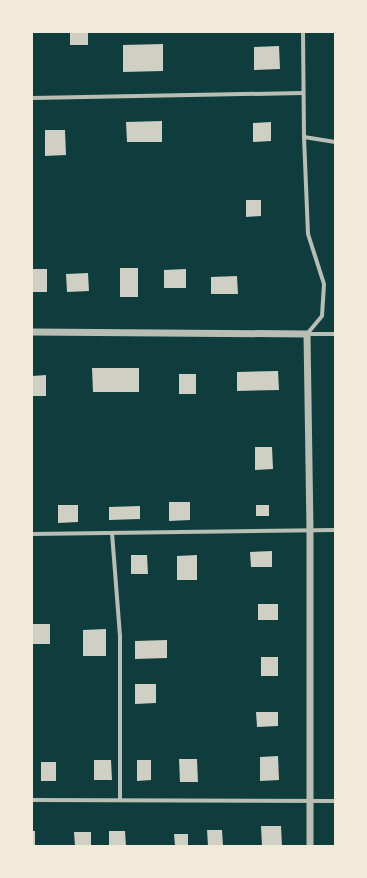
<svg xmlns="http://www.w3.org/2000/svg" width="367" height="878" viewBox="0 0 367 878" font-family="'Work Sans',sans-serif">
<rect width="100%" height="100%" fill="#0f3d3e"/>
<g fill="#cfcfc3">
<rect x="70" y="32" width="18" height="13"/>
<polygon points="163,44 163,71 123,72 123,45"/>
<polygon points="279,46 280,69 254,70 254,47"/>
<polygon points="162,121 162,142 127,142 126,122"/>
<polygon points="271,122 271,141 253,142 253,123"/>
<polygon points="45,130 65,130 66,155 45,156"/>
<polygon points="246,200 261,200 261,216 246,217"/>
<rect x="120" y="268" width="18" height="29"/>
<rect x="32" y="269" width="15" height="23"/>
<polygon points="186,269 186,288 164,288 164,270"/>
<polygon points="88,273 89,291 67,292 66,274"/>
<polygon points="237,276 238,294 211,294 211,277"/>
<polygon points="92,368 139,368 139,392 93,392"/>
<polygon points="278,371 279,390 237,391 237,372"/>
<rect x="179" y="374" width="17" height="20"/>
<polygon points="46,375 46,396 32,396 32,376"/>
<polygon points="255,447 272,447 273,469 255,470"/>
<polygon points="169,502 190,502 190,520 169,521"/>
<polygon points="58,505 78,505 78,522 58,523"/>
<rect x="256" y="505" width="13" height="11"/>
<polygon points="140,506 140,519 109,520 109,507"/>
<polygon points="272,551 272,567 251,567 250,552"/>
<polygon points="131,555 147,555 148,574 131,574"/>
<polygon points="197,555 197,580 177,580 177,556"/>
<rect x="258" y="604" width="20" height="16"/>
<rect x="33" y="624" width="17" height="20"/>
<polygon points="106,629 106,656 83,656 83,630"/>
<polygon points="167,640 167,658 135,659 135,641"/>
<rect x="261" y="657" width="17" height="19"/>
<polygon points="135,684 156,684 156,703 135,704"/>
<polygon points="256,712 278,712 278,726 257,727"/>
<polygon points="278,756 279,780 260,781 260,757"/>
<polygon points="179,759 197,759 198,782 180,782"/>
<polygon points="94,760 111,760 112,780 94,780"/>
<polygon points="137,760 151,760 151,780 137,781"/>
<rect x="41" y="762" width="15" height="19"/>
<polygon points="261,826 281,826 282,846 262,846"/>
<polygon points="207,830 222,830 223,846 208,846"/>
<rect x="32" y="831" width="3" height="15"/>
<polygon points="109,831 125,831 126,846 109,846"/>
<polygon points="74,832 91,832 91,846 75,846"/>
<polygon points="174,834 188,834 188,846 175,846"/>
</g>
<g fill="none" stroke-linecap="round" stroke-linejoin="round">
<g stroke="#b8beb3" stroke-width="4">
<polyline points="303,32 304,137 308,234 324,284 322,316 307,334"/>
<polyline points="32,98 303,93"/>
<polyline points="304,137 335,142"/>
<polyline points="307,334 335,334"/>
<polyline points="112,533 120,636 120,800"/>
<polyline points="32,534 335,530"/>
<polyline points="32,800 335,801"/>
</g>
<polyline stroke="#b8beb3" stroke-width="7" points="32,332 307,334 310,530 310,846"/>
</g>
<rect width="367" height="878" fill="none" stroke="#f1e9da" stroke-width="66"/>
</svg>
